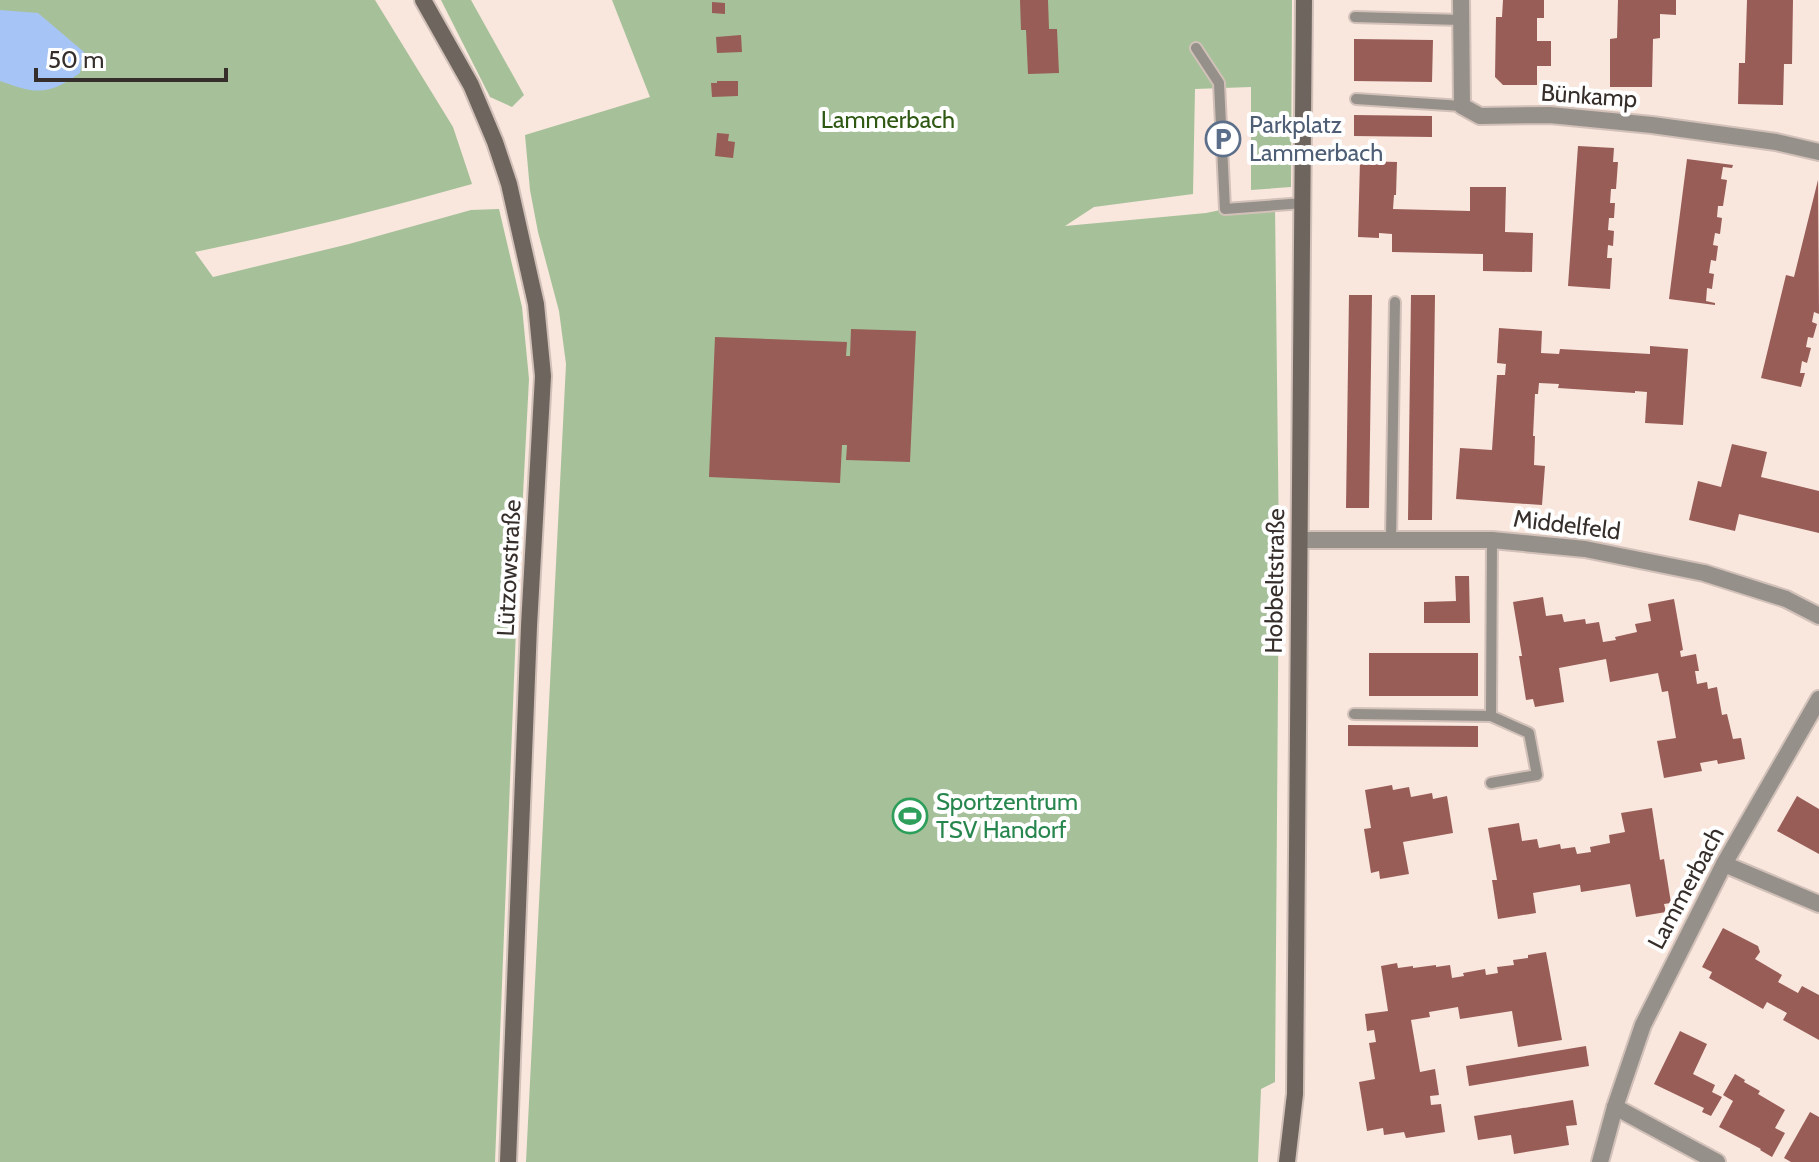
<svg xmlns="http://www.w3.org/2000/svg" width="1819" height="1162" viewBox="0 0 1819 1162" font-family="Cabin,sans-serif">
<rect width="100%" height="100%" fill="#f9e6dd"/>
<g fill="#a6c199">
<path d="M0 0H375L453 127 472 184C380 210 289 233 195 252L213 277 349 244 471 210 499 209 522 307 529 379 516 629 495 1162H0Z"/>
<polygon points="441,0 471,0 524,95 512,107 490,97"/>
<polygon points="612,0 1292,0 1291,187 1251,190 1251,87 1195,89 1193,194 1094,207 1065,226 1206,213 1225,209 1275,205 1279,550 1275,1082 1261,1089 1258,1162 526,1162 566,364 559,311 538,232 530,190 525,135 650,97"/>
</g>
<path fill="#a6c4f6" d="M0 10 38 13 84 52 80 73C48 96 36 94 0 81Z"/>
<g fill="#985d57">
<polygon points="1020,0 1048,0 1049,29 1057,29 1059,73 1028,74 1026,30 1021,30"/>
<polygon points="1503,0 1544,0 1544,18 1537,18 1537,41 1551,41 1551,66 1537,66 1537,85 1503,85 1495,77 1496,17 1502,17"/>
<polygon points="1618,0 1676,0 1676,15 1660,14 1660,38 1653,39 1652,87 1610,87 1610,39 1617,38"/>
<polygon points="1747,0 1793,0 1792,64 1784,64 1783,105 1738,104 1739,63 1745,63"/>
<polygon points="712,2 725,3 725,14 712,13"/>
<polygon points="741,35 742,52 717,53 716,37"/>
<polygon points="1354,39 1433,40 1432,82 1354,81"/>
<polygon points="717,81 738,81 738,96 712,97 711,83 717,83"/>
<polygon points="1354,115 1432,116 1432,137 1354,136"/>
<polygon points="717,133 729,134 728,141 735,142 733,158 715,156"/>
<polygon points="1578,146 1614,148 1613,162 1618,162 1616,189 1611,189 1610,203 1615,203 1614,218 1609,218 1608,230 1614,231 1613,246 1608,245 1607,258 1612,258 1610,289 1568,286"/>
<polygon points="1687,159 1733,165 1732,168 1723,167 1721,179 1727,180 1723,206 1718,206 1717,217 1722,218 1720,234 1715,233 1713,245 1718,246 1716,261 1711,260 1709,273 1714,274 1712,289 1707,288 1706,301 1715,303 1715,305 1669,299"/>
<polygon points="1360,161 1397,162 1396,195 1394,195 1393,209 1470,211 1470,187 1506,187 1505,232 1533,233 1532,272 1483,271 1483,254 1392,252 1392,234 1379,233 1379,238 1358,237"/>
<polygon points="1818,180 1819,314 1814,312 1812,322 1817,324 1813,338 1808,337 1806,347 1811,348 1807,363 1802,361 1800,373 1805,373 1801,387 1761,378 1786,275 1794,277"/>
<polygon points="1349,295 1372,295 1369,508 1346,508"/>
<polygon points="1411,295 1435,295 1432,520 1408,520"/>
<polygon points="1499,328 1542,331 1541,353 1559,354 1560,349 1650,354 1650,346 1688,349 1683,425 1645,423 1647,392 1635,391 1635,393 1558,388 1559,384 1539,383 1538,394 1535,394 1533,436 1535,436 1534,465 1545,466 1542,505 1456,499 1460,448 1492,450 1497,375 1505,375 1506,364 1497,363"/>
<polygon points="851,329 916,331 910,462 846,460 847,445 842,445 840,483 709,477 715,337 847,342 846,356 850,356"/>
<polygon points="1732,444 1767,452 1761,477 1819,491 1819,533 1739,514 1735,531 1689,520 1698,481 1721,487"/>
<polygon points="1455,576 1469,576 1470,623 1424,623 1424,602 1456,601"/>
<polygon points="1543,597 1546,616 1562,614 1564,622 1585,619 1586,624 1599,622 1603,642 1616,640 1615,637 1637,632 1635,624 1651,621 1648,604 1674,599 1683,650 1680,651 1681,657 1696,654 1699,671 1695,671 1697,684 1707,682 1708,689 1717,687 1722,715 1727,714 1733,739 1741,738 1745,759 1718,764 1717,760 1700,763 1702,771 1664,778 1657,741 1676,738 1668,691 1662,692 1658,673 1610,682 1606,659 1559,668 1564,702 1535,707 1533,699 1526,700 1519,656 1522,656 1513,602"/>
<rect x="1369" y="653" width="109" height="43"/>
<polygon points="1348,725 1478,726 1478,747 1348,746"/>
<polygon points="1392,785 1393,790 1409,787 1411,797 1432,793 1433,799 1447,796 1453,833 1403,842 1409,874 1380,879 1379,871 1371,873 1364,829 1371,828 1365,790"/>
<polygon points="1797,796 1819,809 1819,854 1777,831"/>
<polygon points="1652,808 1660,860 1664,859 1671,903 1664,904 1666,912 1636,917 1630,884 1581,892 1580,885 1533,893 1536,913 1498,919 1492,880 1497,880 1488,828 1519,823 1522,841 1537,839 1539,848 1560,844 1561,849 1575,847 1577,854 1591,852 1590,847 1610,843 1609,835 1625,832 1621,813"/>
<polygon points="1723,928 1758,946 1760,952 1755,959 1782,975 1778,982 1798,993 1802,986 1819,995 1819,1040 1783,1020 1787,1013 1767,1002 1763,1009 1709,978 1712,972 1702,967"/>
<polygon points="1546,952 1562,1040 1518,1047 1512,1011 1460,1019 1458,1007 1429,1012 1430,1017 1411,1020 1420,1072 1435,1069 1439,1095 1430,1096 1431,1105 1441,1104 1445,1132 1406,1138 1404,1132 1384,1135 1383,1128 1367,1131 1359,1082 1375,1079 1369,1043 1376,1042 1374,1030 1367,1031 1365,1014 1388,1011 1381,966 1397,963 1398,968 1413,966 1413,968 1436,965 1436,967 1450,965 1452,978 1464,976 1463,973 1485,969 1486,975 1498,973 1497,967 1514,965 1513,960 1528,958 1528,955"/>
<polygon points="1680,1031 1707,1044 1693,1074 1715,1085 1712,1092 1722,1097 1711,1116 1702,1112 1704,1108 1654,1084"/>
<polygon points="1586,1046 1589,1066 1469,1086 1466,1066"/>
<polygon points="1735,1074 1745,1080 1744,1082 1760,1091 1758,1094 1785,1110 1775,1128 1785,1133 1772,1157 1760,1150 1761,1149 1719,1127 1733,1101 1723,1095"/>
<polygon points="1573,1100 1577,1125 1566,1126 1569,1145 1514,1154 1511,1135 1478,1140 1474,1116"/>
<polygon points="1810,1112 1819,1117 1819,1162 1791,1162 1784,1158"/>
</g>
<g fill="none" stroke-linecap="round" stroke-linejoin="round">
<g stroke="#d2c1b9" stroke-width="14">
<g id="lane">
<polyline points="1355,17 1461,20"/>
<polyline points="1196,48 1219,83 1225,209 1304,203"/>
<polyline points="1356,99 1462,106"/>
<polyline points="1391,539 1395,302"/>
<polyline points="1354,714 1491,716"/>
<polyline points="1491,783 1537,775 1529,733 1491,716 1492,540"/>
</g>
</g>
<g stroke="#d2c1b9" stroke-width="20">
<g id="street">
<polyline points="1461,0 1462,106 1480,116 1550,115 1652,125 1776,142 1819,152"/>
<polyline points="1300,540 1492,540 1585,549 1704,573 1786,599 1819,616"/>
<polyline points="1724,864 1819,904"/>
<polyline points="1615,1107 1717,1162"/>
<polyline points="1600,1162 1615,1107 1643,1025 1724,864 1819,699"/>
</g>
</g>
<g stroke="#d2c1b9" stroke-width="20">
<g id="secondary">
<polyline points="423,0 471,85 495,142 509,184 536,304 543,376 529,626 508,1162"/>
<polyline points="1287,1162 1295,1094 1304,0"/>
</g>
</g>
<use href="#lane" stroke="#96908b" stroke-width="10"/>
<use href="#street" stroke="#96908b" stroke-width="16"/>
<use href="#secondary" stroke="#6e665e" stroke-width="16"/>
</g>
<defs>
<g id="parking-ring" transform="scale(1.8)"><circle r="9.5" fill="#fff" stroke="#5c6f8a" stroke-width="1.5"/><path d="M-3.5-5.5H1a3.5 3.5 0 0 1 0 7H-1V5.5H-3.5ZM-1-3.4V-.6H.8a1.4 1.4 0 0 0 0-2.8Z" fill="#5c6f8a"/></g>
<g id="stadium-ring" transform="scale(1.8)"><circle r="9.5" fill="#fff" stroke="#2e9e5b" stroke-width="1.5"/><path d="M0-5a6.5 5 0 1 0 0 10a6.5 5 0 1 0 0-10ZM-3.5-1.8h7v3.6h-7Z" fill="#2e9e5b"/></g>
</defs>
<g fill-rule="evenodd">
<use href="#parking-ring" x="1223" y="139"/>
<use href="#stadium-ring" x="910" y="816"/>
</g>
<g text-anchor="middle" stroke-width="8" stroke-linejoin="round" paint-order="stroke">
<g font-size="24" fill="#352e2b" stroke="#fff">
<text transform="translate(1589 96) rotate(4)" y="8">Bünkamp</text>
<text transform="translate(1567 525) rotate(7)" y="8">Middelfeld</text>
<text transform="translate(509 568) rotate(-87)" y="8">Lützowstraße</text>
<text transform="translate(1275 581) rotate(-89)" y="8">Hobbeltstraße</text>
<text transform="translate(1686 888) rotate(-62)" y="8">Lammerbach</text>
</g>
<g font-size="24" fill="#2f5812" stroke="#fff">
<text x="888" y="128">Lammerbach</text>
</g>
<g font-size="24" fill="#4e5e75" stroke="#fff" text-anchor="start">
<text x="1249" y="133">Parkplatz<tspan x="1249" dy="28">Lammerbach</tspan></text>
</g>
<g font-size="24" fill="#27864d" stroke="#fff" text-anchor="start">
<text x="936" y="810">Sportzentrum<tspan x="936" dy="28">TSV Handorf</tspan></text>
</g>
</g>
<path d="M36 68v12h190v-12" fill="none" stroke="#352e2b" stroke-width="4"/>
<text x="48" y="68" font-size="24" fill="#352e2b" stroke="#ffffff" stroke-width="6" paint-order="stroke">50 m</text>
</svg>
